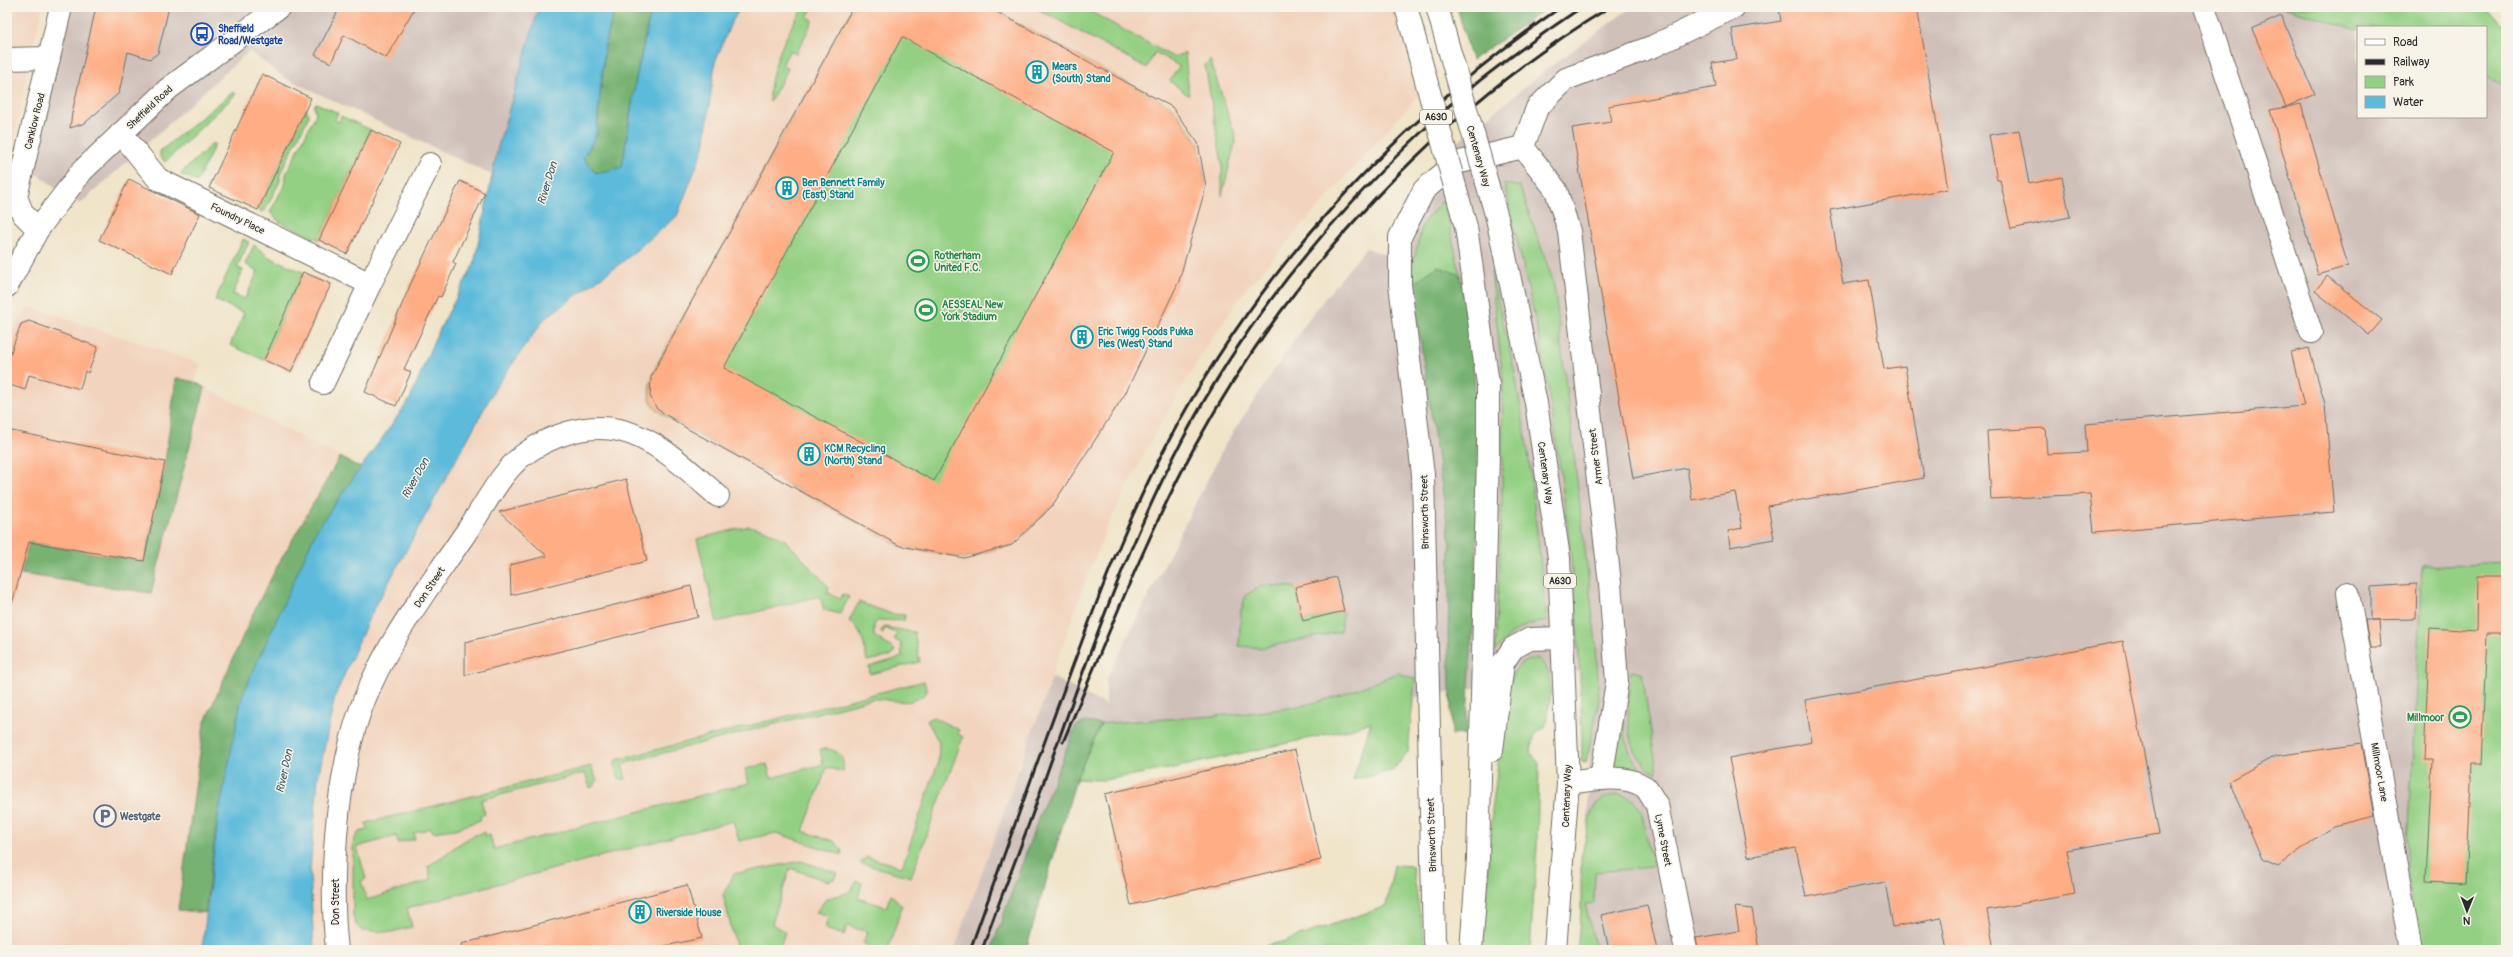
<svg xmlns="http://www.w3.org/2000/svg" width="2513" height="957" viewBox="0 0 2513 957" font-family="Pangolin,sans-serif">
<rect width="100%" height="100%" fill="#f7f3e8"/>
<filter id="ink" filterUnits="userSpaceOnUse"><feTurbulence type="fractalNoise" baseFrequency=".025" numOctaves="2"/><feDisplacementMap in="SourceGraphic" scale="8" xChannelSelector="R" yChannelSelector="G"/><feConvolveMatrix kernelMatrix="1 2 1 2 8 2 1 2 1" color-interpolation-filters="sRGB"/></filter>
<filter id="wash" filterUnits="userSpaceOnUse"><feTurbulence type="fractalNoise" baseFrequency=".012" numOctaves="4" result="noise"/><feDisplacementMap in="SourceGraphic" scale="16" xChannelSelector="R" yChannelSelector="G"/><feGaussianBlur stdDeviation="0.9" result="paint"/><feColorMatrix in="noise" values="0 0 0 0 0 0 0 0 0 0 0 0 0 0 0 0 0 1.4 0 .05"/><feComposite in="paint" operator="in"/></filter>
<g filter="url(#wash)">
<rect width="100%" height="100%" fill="#f0e4c9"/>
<g fill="#f2d4be">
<polygon points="7,7 43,7 28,65 7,184"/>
<polygon points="741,7 1393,7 1419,94 1248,287 1209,342 1157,430 1109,523 1087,577 954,950 314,950 310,871 318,778 335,696 369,618 496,387 544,318 625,260 704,147 715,62 731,23"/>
<polygon points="29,306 201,364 195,382 361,468 317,529 205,913 202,950 7,950 7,340"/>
</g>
<g fill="#cfc0ba">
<polygon points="62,7 539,7 492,175 285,78 249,51 80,204 13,158"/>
<polygon points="1632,7 2283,7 2358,30 2358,117 2486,117 2486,78 2506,86 2506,564 2417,950 1596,950 1585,904 1592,669 1414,698 1077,779 1026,950 954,950 1052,677 1106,705 1106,680 1227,441 1312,314 1366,248 1384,254 1394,226 1418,179 1436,160 1543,72"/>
</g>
<g fill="#94d084" stroke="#607e58">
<path d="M804 7H813L807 17 813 20 796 54 790 50 782 65 788 69 770 102C767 74 787 30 804 7Z"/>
<path d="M853 7H988L1172 107 1198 142 1206 186 1052 506 1012 545 964 558 900 546 686 428C677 422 665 417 657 410 637 390 661 358 671 339Z"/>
<polygon points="1034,7 1082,7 1173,57 1185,53 1189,96 1170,81 1179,66 1155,52 1147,68"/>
<polygon points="2283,7 2482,7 2506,27 2506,86 2486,78 2486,27 2358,27 2358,30"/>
<polygon points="1210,60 1236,138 1222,196 1222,164 1205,65"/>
<polygon points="233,92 236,94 165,162 160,157 160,151"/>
<polygon points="316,103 338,113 335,120 339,122 341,116 371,130 319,240 279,222 270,212 285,184 286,174 316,114 314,107"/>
<polygon points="306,108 309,116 280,174 280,181 264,212 258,210"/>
<polygon points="213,143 215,144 197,182 180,174"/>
<path d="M1504 183 1520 187 1553 281 1556 300 1596 644 1599 701 1586 763 1582 762C1582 633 1567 503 1546 376 1535 311 1518 247 1504 183Z"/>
<polygon points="1444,199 1460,275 1438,266 1412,284 1412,267 1423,223"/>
<polygon points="243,239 249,242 237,267 243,270 233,294 245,299 258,271 245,264 254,245 269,257 303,272 264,360 230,345 244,313 215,300"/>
<path d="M1491 272 1515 373 1528 452 1547 621C1520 625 1512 631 1495 652L1502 494 1503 380Z"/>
<polygon points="749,526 768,531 785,540 829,587 827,592 840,599 843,594 849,597 840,614 824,610 820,596 717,622 697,539"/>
<polygon points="2506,563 2506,950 2417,950 2407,866 2422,567"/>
<polygon points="1263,585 1295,587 1303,621 1344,611 1340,632 1261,648 1239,646 1241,611 1246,595"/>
<path d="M859 602 892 614 905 615 904 621 879 620 874 624V636L895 650 891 656 867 661C864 644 863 632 849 621Z"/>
<polygon points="885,627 914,632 920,662 870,674 869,667 902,657 901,643 894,640 897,634 885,628 883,633 880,631"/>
<path d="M1537 658C1559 672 1549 706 1545 728L1536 732 1530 752 1539 762 1537 847 1530 950H1482L1492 810 1506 703 1513 673 1521 663Z"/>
<path d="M1631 671 1642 672 1657 773C1650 772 1647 767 1643 762 1621 736 1629 702 1631 671Z"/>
<path d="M1398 673 1415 679 1408 752 1392 771 1353 780 1371 722 1347 730 1174 768 1104 780 1076 779 1101 724C1169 717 1238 718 1305 705 1336 698 1368 685 1398 673Z"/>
<path d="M924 681 927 692C909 709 893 698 871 699L622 764 626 779H620C616 775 613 765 616 760Z"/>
<polygon points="933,717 959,730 958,734 963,737 911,877 860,863 867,857 902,867 938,763 939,743 927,720"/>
<path d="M1620 719 1623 720C1626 743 1628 756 1645 773L1610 768Z"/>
<path d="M820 749C837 748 845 754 843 772L827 767 803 831 833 841 841 848 842 855 776 833 739 841 733 821 407 908 412 927 391 932 362 931 356 925 353 916V848L354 839 359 832 368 830 366 823 591 766 597 781 594 786 590 788 585 773 481 800 485 814 480 816 481 820 455 829 433 832 431 828 414 833 415 839 398 843 396 836 357 847 366 879 361 881 367 900 431 880 428 866C448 854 462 838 484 832L485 836 490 835 494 849 749 783 745 769 767 764 771 778 823 764Z"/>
<polygon points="1620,794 1632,799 1641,810 1653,867 1595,872 1594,903 1585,904 1596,950 1577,950 1581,910 1581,858 1591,814 1596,804 1606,797"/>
<polygon points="801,861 837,873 834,879 827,881 790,868 772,924 785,932 779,950 737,950 723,895 734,874"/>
<polygon points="1394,865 1412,866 1426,950 1250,950 1285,941 1386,906"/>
<polygon points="857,881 862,883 858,898 886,907 891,894 902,906 888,950 876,950 863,943 868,932 847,926 844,935 825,929 828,916 816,912 826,899 849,892"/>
</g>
<g fill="#77b272" stroke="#516e4e">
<polygon points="615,7 652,7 636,78 622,168 596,173 583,158 596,136 605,44"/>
<polygon points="1457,7 1549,7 1472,60"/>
<path d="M1438 266 1460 275C1490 426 1475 582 1466 734L1452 735 1448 634 1450 542 1412 284Z"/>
<polygon points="176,378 195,382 205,388 151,593 21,574 29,542 144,561 165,462"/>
<polygon points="340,457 361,468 317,529 218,816 205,913 178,910 204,724 254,611 279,563"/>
<polygon points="1085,722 1101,724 1076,779 1026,950 991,950 1040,814 1076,726"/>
</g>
<polygon fill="#5cbada" stroke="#447282" points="539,7 615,7 605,44 596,136 583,158 596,173 622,167 636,78 652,7 741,7 731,23 715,62 704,147 677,216 625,260 544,319 496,387 369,618 335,696 318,778 310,871 314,950 202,950 218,816 242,696 317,529 410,399 434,340 474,264 498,147"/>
<g id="blocks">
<g fill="#fead85" fill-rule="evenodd">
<polygon points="96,7 169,7 158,53 150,59 128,52 119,93 85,123 70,128 72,113"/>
<polygon points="340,7 415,7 386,58 344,35 331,63 315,55"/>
<path d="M853 7H988L1172 107 1198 143 1206 186 1179 281 1125 394 1052 506 1012 545 964 558 900 546 686 428 657 409 650 396 651 377 671 339ZM902 37 1114 152 934 481 724 368Z"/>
<polygon points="1792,7 1917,7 1948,189 1830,210 1843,284 1869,280 1884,369 1905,366 1924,478 1768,506 1774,539 1730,547 1728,531 1742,528 1735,492 1692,500 1687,468 1633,478 1572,128 1611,122 1608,106 1716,87 1712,63 1737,59 1732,29 1781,21 1779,9"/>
<polygon points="2281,16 2315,94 2286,107 2301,104 2348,266 2318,275 2270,110 2286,107 2252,29"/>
<polygon points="262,74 311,98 258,210 209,188"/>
<polygon points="371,130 400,144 347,254 319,240"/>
<polygon points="2019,130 2029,184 2062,177 2070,217 2011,229 2000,180 1997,180 1989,135"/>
<polygon points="129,179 200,214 172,274 99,240"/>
<polygon points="460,181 485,193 453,262 456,264 441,297 438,296 404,369 411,372 396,406 365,392 411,283"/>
<polygon points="303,272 331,284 291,372 264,360"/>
<polygon points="2327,276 2382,320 2369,335 2315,291"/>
<polygon points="29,321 98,347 88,373 85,371 80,389 29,375 25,390 7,384 7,363 21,324"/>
<polygon points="2309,348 2325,404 2334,512 2094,532 2090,494 1991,499 1987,431 2045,428 2047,454 2087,452 2085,424 2304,406 2291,352"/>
<polygon points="7,430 165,462 144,561 29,542 12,604 7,603"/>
<polygon points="626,479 647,561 511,595 510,565 547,556 499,512"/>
<polygon points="2478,576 2506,576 2506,634 2487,634 2481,764 2472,764 2466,883 2426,881 2432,760 2424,760 2430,628 2477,631"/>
<polygon points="1336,577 1344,611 1303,621 1295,587"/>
<polygon points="2417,584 2416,619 2371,620 2371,587"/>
<polygon points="691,586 698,617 465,675 465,642"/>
<polygon points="2365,620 2379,620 2381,648 2370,648"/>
<polygon points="2123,641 2159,834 2067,850 2075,894 1987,910 1994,950 1947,950 1941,918 1893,927 1885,882 1806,897 1796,848 1748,857 1729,758 1812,742 1805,700"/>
<polygon points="2362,744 2375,816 2333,826 2278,866 2262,859 2229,781 2275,756"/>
<polygon points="1295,750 1321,860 1131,905 1105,794"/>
<polygon points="687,885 702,938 646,950 462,950 461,944"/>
<polygon points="1647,905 1657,950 1609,950 1601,915"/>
<polygon points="1735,907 1752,909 1759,950 1698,950 1696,938 1739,931"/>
</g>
</g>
</g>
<g filter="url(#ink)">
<use href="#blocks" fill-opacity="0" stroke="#706c62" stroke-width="1"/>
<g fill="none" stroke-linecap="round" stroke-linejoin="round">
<g stroke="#706c62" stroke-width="24">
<g id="minor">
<polyline points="2204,7 2311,332"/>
<polyline points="7,59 49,58"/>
<polyline points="121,133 158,179 370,284 323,383"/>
<polyline points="1523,147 1556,190 1569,231 1610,583 1617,682 1601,779"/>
<polyline points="1523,147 1537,108 1566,79 1654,46 1734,7"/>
<polyline points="38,229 23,214 16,197 61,7"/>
<polyline points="370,284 430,164"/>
<polyline points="7,286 38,229 82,171 168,89 279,7"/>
<polyline points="2348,593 2411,950"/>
<path d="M1568 783C1592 780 1623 773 1645 787 1649 791 1653 800 1657 805L1686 950"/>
<path d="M337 950C329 879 336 785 358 717 381 647 431 585 471 525 486 503 501 473 522 456 548 436 585 423 619 430 658 439 689 471 718 496"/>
<polyline points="1438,950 1434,941 1423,475 1400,284 1400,237 1424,190 1456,163 1523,147"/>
</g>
</g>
<g stroke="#706c62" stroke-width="24">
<g id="major">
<polyline points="1497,218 1536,403 1559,558 1568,783 1555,950"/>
<polyline points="1466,227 1488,384 1488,453 1478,859 1471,950"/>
<polyline points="1492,750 1503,663 1513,648 1530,639 1562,638"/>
</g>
</g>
<use href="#minor" stroke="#fff" stroke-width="22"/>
<use href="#major" stroke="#fff" stroke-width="22"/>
<g stroke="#2b2b2b" stroke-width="3">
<path d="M1063 742C1105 643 1144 541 1195 446 1292 269 1438 111 1610 7"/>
<path d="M970 950C1001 864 1031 778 1063 692 1094 608 1125 524 1167 444 1259 268 1398 120 1561 7"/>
<path d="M982 950C999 901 1019 853 1036 804 1080 679 1122 555 1184 437 1242 327 1321 228 1411 142 1426 128 1441 112 1457 99 1496 66 1539 36 1582 7"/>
</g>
<g stroke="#706c62" stroke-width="24" stroke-linecap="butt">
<g id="major-bridge">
<polyline points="1406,7 1466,227"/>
<polyline points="1437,7 1497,218"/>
</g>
</g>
<use href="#major-bridge" stroke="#fff" stroke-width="22"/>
</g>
</g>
<defs>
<g id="bus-ring" transform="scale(1.15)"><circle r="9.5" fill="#f7f3e8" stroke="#1a4fb4" stroke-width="1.5"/><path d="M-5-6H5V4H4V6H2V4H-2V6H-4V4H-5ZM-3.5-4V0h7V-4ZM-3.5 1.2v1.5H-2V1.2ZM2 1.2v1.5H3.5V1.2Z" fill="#1a4fb4"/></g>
<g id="building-ring" transform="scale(1.15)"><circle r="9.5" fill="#f7f3e8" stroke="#0f9aa8" stroke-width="1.5"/><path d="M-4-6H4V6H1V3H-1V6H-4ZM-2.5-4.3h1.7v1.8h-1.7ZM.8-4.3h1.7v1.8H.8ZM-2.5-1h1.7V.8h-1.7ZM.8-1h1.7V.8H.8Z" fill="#0f9aa8"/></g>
<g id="stadium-ring" transform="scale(1.15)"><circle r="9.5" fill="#f7f3e8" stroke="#2e9e5b" stroke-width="1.5"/><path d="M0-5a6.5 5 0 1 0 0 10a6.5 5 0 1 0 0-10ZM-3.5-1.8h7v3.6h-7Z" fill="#2e9e5b"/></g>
<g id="parking-ring" transform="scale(1.15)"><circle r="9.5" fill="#f7f3e8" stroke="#5c6f8a" stroke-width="1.5"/><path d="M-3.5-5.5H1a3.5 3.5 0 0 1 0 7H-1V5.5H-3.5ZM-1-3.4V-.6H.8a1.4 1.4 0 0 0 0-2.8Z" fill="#5c6f8a"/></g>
</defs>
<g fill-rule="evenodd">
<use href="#bus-ring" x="202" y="34"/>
<use href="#building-ring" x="1037" y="72"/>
<use href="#building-ring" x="787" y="188"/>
<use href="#stadium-ring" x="918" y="261"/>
<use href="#stadium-ring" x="926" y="310"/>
<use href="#building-ring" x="1082" y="337"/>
<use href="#building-ring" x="809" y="454"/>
<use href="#stadium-ring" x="2460" y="717"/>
<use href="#parking-ring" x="105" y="816"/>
<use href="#building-ring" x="640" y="912"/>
</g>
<g text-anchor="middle" stroke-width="3" stroke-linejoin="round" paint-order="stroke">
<g fill="#f7f3e8" stroke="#686764" stroke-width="1">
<rect x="1420" y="110" width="32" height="14" rx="3"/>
<rect x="1544" y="574" width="32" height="14" rx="3"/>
</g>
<g font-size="9" font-weight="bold" fill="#2b2b2b">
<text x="1436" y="120">A630</text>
<text x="1560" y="584">A630</text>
</g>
<g font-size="10" font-weight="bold" fill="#164399" stroke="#f7f3e8" text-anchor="start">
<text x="218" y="32">Sheffield<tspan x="218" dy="12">Road/Westgate</tspan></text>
</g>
<g font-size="10" font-weight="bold" fill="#0d838f" stroke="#f7f3e8" text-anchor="start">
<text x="1052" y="70">Mears<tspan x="1052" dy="12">(South) Stand</tspan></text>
<text x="802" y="186">Ben Bennett Family<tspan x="802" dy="12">(East) Stand</tspan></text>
<text x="1098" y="335">Eric Twigg Foods Pukka<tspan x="1098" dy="12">Pies (West) Stand</tspan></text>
<text x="824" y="452">KCM Recycling<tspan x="824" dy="12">(North) Stand</tspan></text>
<text x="656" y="916">Riverside House</text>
</g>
<g font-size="10" fill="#2b2b2b" stroke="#f7f3e8">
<text transform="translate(149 107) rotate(-43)" y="4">Sheffield Road</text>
<text transform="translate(34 121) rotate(-76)" y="4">Canklow Road</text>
<text transform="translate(1479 156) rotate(74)" y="4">Centenary Way</text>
<text transform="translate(238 218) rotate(26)" y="4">Foundry Place</text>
<text transform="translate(1595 457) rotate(-97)" y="4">Armer Street</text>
<text transform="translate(1546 473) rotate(82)" y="4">Centenary Way</text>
<text transform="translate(1424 512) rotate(-91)" y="4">Brinsworth Street</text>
<text transform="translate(429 587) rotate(-56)" y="4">Don Street</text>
<text transform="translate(2380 772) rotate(80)" y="4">Millmoor Lane</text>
<text transform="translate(1566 796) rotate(-88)" y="4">Centenary Way</text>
<text transform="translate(1431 835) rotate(-92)" y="4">Brinsworth Street</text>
<text transform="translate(1664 840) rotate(79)" y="4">Lyme Street</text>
<text transform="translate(335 902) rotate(-90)" y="4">Don Street</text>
</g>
<g font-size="10" font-weight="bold" fill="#27864d" stroke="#f7f3e8" text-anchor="start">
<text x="934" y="259">Rotherham<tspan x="934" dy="12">United F.C.</tspan></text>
<text x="942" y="308">AESSEAL New<tspan x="942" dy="12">York Stadium</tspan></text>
<text x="2444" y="721" text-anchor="end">Millmoor</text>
</g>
<g font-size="10" font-weight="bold" fill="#4e5e75" stroke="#f7f3e8" text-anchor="start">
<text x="120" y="820">Westgate</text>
</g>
<g font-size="11" font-style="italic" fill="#3a5660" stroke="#f7f3e8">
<text transform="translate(547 183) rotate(-73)" y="4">River Don</text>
<text transform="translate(415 478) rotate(-61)" y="4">River Don</text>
<text transform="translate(284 771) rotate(-78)" y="4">River Don</text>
</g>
</g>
<rect width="2513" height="957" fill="none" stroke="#f7f3e8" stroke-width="24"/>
<rect x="2357" y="26" width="130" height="92" fill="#f7f3e8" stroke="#a5a39c"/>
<rect x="2365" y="39" width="20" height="6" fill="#ffffff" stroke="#a5a39c"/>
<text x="2393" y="46" font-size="12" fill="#2b2b2b">Road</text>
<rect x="2365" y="59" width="20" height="6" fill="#2b2b2b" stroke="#a5a39c"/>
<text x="2393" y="66" font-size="12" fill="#2b2b2b">Railway</text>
<rect x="2365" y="76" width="20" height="12" fill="#94d084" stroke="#a5a39c"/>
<text x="2393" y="86" font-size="12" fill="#2b2b2b">Park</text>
<rect x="2365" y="96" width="20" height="12" fill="#5cbada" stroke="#a5a39c"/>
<text x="2393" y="106" font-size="12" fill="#2b2b2b">Water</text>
<g transform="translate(2467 911) rotate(181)" stroke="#f7f3e8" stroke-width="3" paint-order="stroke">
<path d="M0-3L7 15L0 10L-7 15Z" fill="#2b2b2b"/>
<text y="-6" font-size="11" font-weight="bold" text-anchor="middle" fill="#2b2b2b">N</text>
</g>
</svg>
